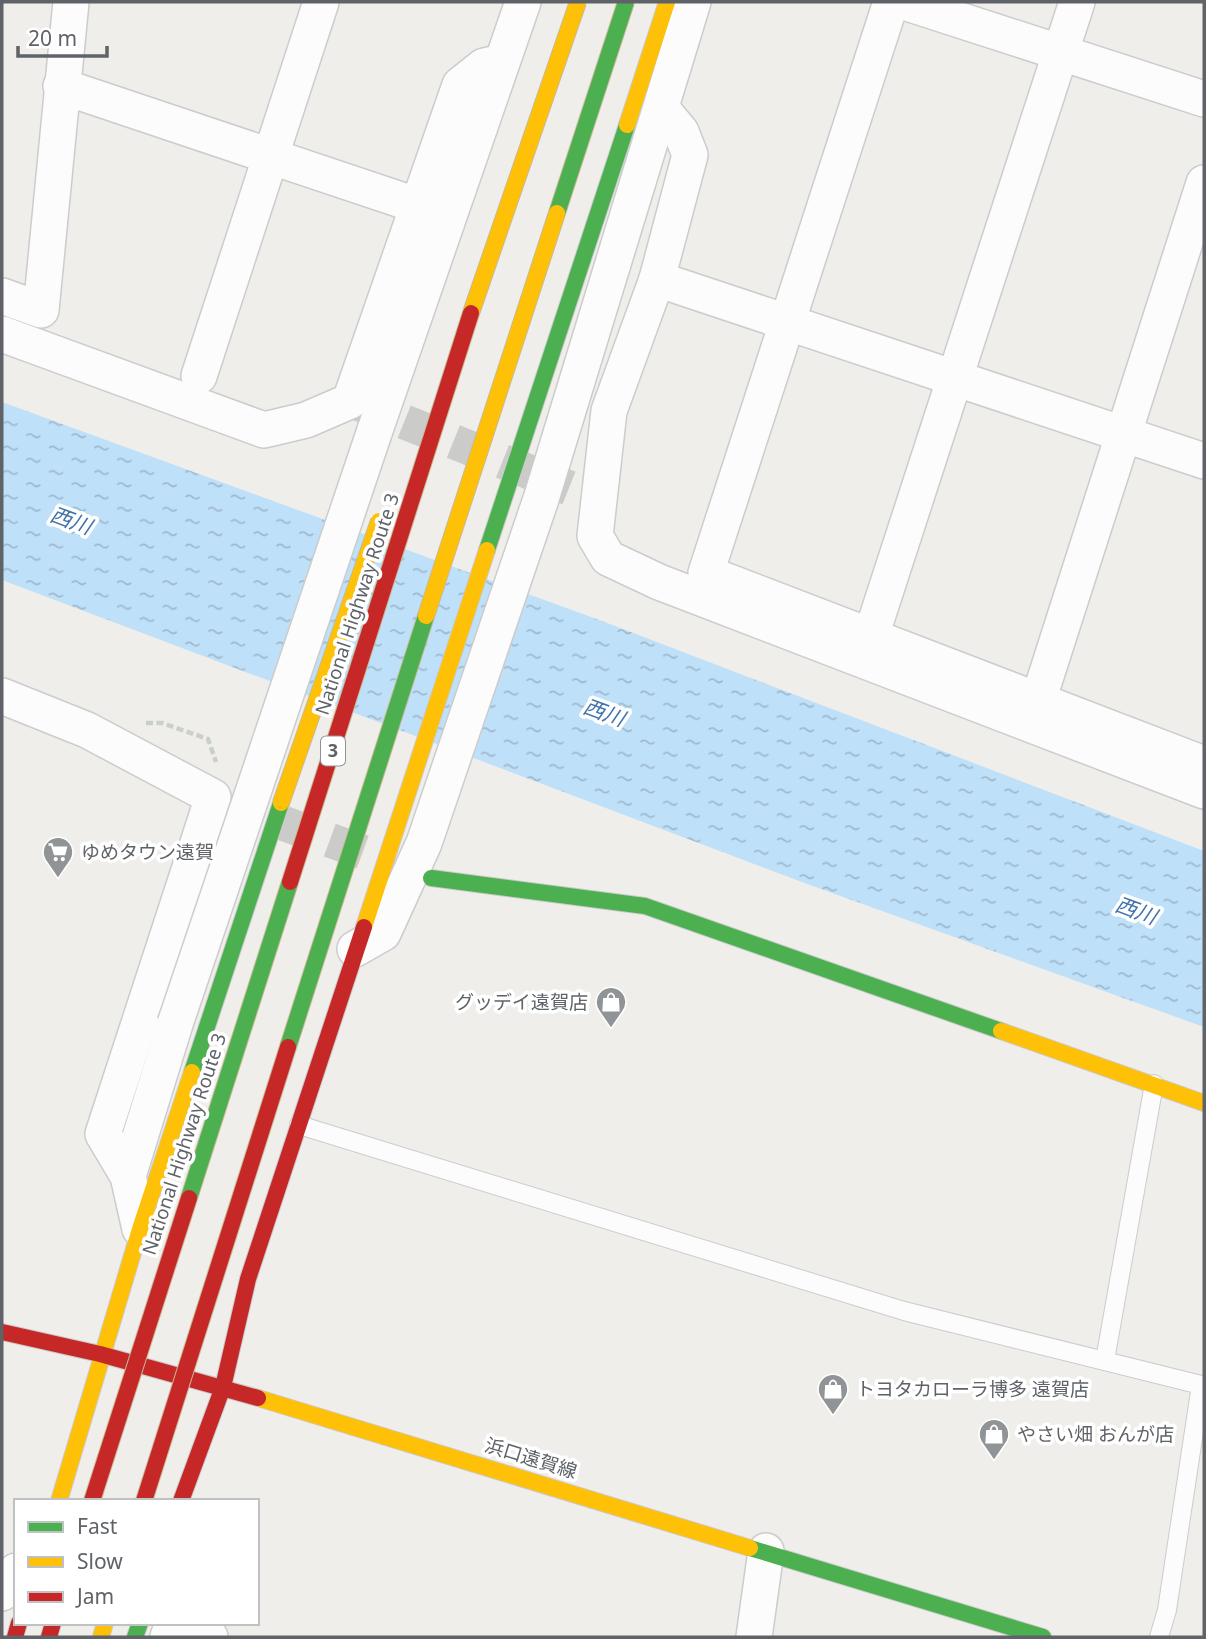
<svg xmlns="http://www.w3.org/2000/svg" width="1206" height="1639" viewBox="0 0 1206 1639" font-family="'Noto Sans','Noto Sans JP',sans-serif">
<defs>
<pattern id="water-ripples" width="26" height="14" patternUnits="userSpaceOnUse" patternTransform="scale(1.75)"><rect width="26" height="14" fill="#bfe0f9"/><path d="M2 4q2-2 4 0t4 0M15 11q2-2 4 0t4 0" fill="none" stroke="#9eb9cd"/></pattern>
</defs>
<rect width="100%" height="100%" fill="#efeeea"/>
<polygon fill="url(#water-ripples)" points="2,402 602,621 1204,851 1204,1027 810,885 2,580"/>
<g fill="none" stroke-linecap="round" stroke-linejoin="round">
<g stroke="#cbcbca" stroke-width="35" stroke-dasharray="35 18" stroke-linecap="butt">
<polyline points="355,402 569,488"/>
<polyline points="280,822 379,858"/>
</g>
<g stroke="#cbcccc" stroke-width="20">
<g id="lane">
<polyline points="299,1125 904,1311 1201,1385 1167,1610 1159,1637"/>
<polyline points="1105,1360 1154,1084"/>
</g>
</g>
<g stroke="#cbcccc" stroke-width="38">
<g id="street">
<polyline points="891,2 706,573 1204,764"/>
<polyline points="904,2 1204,99"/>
<polyline points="61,86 419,206"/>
<polyline points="661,108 681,132 690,155 657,279 609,411 595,536 608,558 659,582 1204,791"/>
<polyline points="657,279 1204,461"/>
<polyline points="2,296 41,310 71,2"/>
<polyline points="2,334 264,430 306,420 350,401 460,85 484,66 502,62"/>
<polyline points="199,376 321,2"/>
<polyline points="374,433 523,2"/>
<polyline points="871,636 1077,2"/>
<polyline points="2,696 87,730 213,797 103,1134 128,1176 140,1229"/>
<polyline points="1038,701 1204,183"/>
<polyline points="355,949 383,933 424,843 541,499 693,2"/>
<polyline points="128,1176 175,1024"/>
<polyline points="2,1593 16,1571"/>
<polyline points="195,1623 210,1637"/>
<polyline points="168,1637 173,1623"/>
<polyline points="754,1637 766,1551"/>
</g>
</g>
<g stroke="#cacacb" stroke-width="18">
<g id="fast">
<polyline points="487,550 627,125"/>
<polyline points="431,878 645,906 1001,1031"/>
<polyline points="192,1072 281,803"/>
<polyline points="750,1548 1043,1637"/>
<polyline points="135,1637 140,1623"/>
</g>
</g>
<g stroke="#cacacb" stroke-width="18">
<g id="slow">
<polyline points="627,125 667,2"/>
<polyline points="364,927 487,550"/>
<polyline points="1001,1031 1204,1103"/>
<polyline points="258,1398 750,1548"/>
<polyline points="59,1501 140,1229 192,1072"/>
<polyline points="101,1637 105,1623"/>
</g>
</g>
<g stroke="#cacacb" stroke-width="18">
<g id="jam">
<polyline points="2,1332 100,1354 258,1398"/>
<polyline points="181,1501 223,1387 248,1279 364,927"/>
<polyline points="15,1637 19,1623"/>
<polyline points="49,1637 53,1623"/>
</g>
</g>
<polyline stroke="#cacfcc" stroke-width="4.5" stroke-dasharray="7 3.5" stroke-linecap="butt" points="146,723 162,723 208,739 216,762"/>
<use href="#lane" stroke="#fdfcfc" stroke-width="18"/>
<use href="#street" stroke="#fdfcfc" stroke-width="35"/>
<use href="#fast" stroke="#4caf50" stroke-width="16"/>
<use href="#slow" stroke="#ffc107" stroke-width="16"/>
<use href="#jam" stroke="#c62828" stroke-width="16"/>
<g stroke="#cbcccc" stroke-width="38" stroke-linecap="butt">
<polyline id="street-bridge" points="175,1024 374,433"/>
</g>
<g stroke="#c8b996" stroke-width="18" stroke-linecap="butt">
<g id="fast-bridge">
<polyline points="557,213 626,2"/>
<polyline points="288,1047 426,616"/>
<polyline points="189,1198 290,882"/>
</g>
</g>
<g stroke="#c8b996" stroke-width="18" stroke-linecap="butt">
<g id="slow-bridge">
<polyline points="471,313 578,2"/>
<polyline points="426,616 557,213"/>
<polyline points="281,803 379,521"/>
</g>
</g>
<g stroke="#c8b996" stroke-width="18" stroke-linecap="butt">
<g id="jam-bridge">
<polyline points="290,882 471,313"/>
<polyline points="92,1501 189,1198"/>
<polyline points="144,1501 288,1047"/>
</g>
</g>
<use href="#street-bridge" stroke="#fdfcfc" stroke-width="35"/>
<use href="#fast-bridge" stroke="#4caf50" stroke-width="16"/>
<use href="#slow-bridge" stroke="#ffc107" stroke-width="16"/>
<use href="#jam-bridge" stroke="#c62828" stroke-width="16"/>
</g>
<defs>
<g id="supermarket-pin" transform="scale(1.575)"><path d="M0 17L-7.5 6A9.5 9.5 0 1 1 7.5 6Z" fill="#919496" stroke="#fff"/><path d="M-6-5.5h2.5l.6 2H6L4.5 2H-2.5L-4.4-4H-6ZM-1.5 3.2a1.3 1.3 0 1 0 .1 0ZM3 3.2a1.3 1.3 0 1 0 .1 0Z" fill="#fff"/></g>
<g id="shop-pin" transform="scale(1.575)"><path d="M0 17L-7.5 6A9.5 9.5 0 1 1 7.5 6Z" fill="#919496" stroke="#fff"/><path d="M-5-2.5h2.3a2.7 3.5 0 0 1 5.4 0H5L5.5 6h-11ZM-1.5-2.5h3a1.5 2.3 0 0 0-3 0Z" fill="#fff"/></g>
</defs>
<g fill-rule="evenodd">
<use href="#supermarket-pin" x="58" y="852"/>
<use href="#shop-pin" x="611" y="1002"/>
<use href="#shop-pin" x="833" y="1389"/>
<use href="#shop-pin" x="994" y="1434"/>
</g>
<g text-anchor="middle" stroke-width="7" stroke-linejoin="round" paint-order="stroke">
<rect fill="#fff" stroke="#8f9295" stroke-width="2" x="321" y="736.5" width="24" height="29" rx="5"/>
<g font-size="18" font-weight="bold" fill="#5f6368">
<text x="333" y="757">3</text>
</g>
<g font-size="19" fill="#5f6368" stroke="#fff">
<text transform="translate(357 604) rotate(-72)" y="7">National Highway Route 3</text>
<text transform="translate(184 1144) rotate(-72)" y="7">National Highway Route 3</text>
<text transform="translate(531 1458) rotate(17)" y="7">浜口遠賀線</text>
</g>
<g font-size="19" fill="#5f6368" stroke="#fff" text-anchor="start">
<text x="81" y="859">ゆめタウン遠賀</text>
<text x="588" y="1009" text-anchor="end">グッデイ遠賀店</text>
<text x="856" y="1396">トヨタカローラ博多 遠賀店</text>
<text x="1017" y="1441">やさい畑 おんが店</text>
</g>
<g font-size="21" font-style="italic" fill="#4174aa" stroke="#fff">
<text transform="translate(71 521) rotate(20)" y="7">西川</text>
<text transform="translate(604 713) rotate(20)" y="7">西川</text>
<text transform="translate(1136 911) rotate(20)" y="7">西川</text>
</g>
</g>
<rect width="1206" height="1639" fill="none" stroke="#5f6368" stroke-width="7"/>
<rect x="14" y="1499" width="245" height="126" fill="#ffffff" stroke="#bfc1c3" stroke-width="2"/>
<rect x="28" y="1522" width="35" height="10" fill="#4caf50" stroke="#bfc1c3" stroke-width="2"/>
<text x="77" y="1534" font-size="21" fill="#5f6368">Fast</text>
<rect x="28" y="1557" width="35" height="10" fill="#ffc107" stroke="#bfc1c3" stroke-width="2"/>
<text x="77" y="1569" font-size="21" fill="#5f6368">Slow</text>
<rect x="28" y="1592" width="35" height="10" fill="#c62828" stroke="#bfc1c3" stroke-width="2"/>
<text x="77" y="1604" font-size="21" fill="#5f6368">Jam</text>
<path d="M18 46v10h89v-10" fill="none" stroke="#5f6368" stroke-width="3.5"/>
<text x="28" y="46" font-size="21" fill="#5f6368" stroke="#ffffff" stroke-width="5" paint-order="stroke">20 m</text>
</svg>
